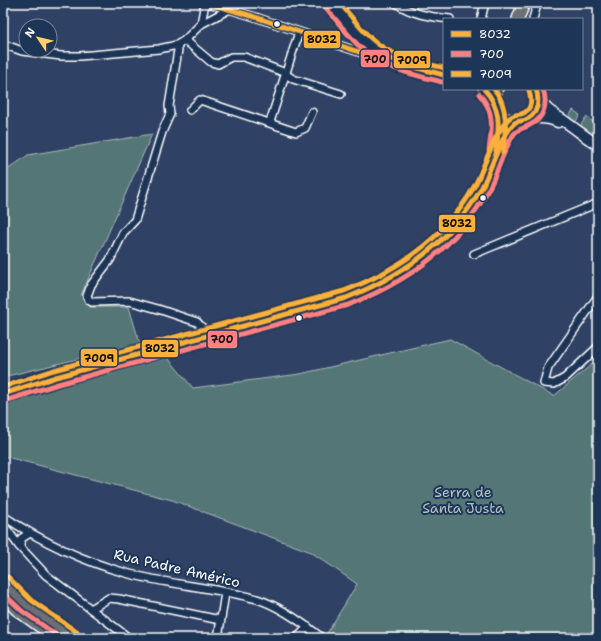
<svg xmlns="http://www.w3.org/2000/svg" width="601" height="641" viewBox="0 0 601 641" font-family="'Shantell Sans',sans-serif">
<rect width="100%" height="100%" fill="#2f4164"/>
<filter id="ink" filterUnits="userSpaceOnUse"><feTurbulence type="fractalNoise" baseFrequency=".025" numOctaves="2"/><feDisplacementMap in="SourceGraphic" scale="8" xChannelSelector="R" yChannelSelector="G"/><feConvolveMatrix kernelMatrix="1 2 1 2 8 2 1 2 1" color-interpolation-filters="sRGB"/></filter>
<g filter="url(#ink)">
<g fill="#547676" stroke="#aababa">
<polygon points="573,110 580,115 575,123 568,118"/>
<polygon points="586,117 598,125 598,127 592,136 579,128"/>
<polygon points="152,134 81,295 90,307 129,307 140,344 3,377 3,173 28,155"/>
<polygon points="450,339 554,396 598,359 598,638 328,638 326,635 357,584 311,552 172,500 3,456 3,402 168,358 193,388 300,374"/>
</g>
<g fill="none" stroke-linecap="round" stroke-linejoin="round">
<g stroke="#fff" stroke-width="10">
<g id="street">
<polyline points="208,3 252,16 365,54 372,55 378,53"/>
<path d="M396 3C411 14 431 17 450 19"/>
<polyline points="481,19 485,3"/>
<polyline points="533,19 536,8 539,3"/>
<polyline points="201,24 205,3"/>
<polyline points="185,40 211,62 218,64 231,57 244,57 283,72 293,79 341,94"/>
<polyline points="3,44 22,51 61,56 80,56 159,49 177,45 185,40 201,24 230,9"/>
<polyline points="177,45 178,50 169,106 170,114 162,132 135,220 123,233 110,260 91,285 87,296 89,300 92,302 129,301 158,309 197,322 209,335"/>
<polyline points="190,110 200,100 296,132 305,128 312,112"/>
<polyline points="270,122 299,32"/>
<polyline points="474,254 598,203"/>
<polyline points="598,296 548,368 544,383 554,384 565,378 598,347"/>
<path d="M3 516C41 541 82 561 126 573 169 585 214 587 257 599 280 606 303 623 322 638"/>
<polyline points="3,524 19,546 46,575 129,638"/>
<polyline points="19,546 22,538 30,533"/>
<polyline points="91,609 109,598 119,599 220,620"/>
<polyline points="218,638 225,593"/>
<polyline points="297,638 308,627"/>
</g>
</g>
<g stroke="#fff" stroke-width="13">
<g id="secondary">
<path d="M331 3C345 19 362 43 380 54 399 66 423 69 444 75"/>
<polyline points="484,89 494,100"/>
<path d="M539 99C549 114 554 113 567 123 577 130 587 138 598 145"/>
<path d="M526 120C537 117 547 117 558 122"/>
</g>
</g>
<g stroke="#fff" stroke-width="14">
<g id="primary">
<polyline points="518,19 524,3"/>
<path d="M497 89C479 131 555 131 536 89"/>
<polyline points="497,148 499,130 498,112"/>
<path d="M3 394 56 377 346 298C402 278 455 241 482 186 493 164 499 139 517 121"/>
<path d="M3 582C21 605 49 621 73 638"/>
<polyline points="3,595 16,609 56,638"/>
</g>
</g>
<use href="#street" stroke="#1d3557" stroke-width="7"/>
<use href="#secondary" stroke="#1d3557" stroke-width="10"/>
<use href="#primary" stroke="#6b6f75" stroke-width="11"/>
<g stroke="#1d3557" stroke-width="8">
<g id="bus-1">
<polyline points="208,3 252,16 365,54 372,55 378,53"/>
<polyline points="378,53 403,64 444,75"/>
<path d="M484 89C502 108 499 127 496 151"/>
<path d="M3 394 56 377 346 298C402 276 451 242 481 189 491 170 496 149 508 131 510 128 513 124 516 122 519 121 522 121 525 120 538 115 540 101 536 89"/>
</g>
</g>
<g stroke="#1d3557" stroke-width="8">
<g id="bus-2">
<path d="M326 8C343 28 360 53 386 65 404 73 423 77 442 82"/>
<path d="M479 94C495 111 492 128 489 150"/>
<path d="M5 401 58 384 348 305C405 283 457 247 487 192 498 173 502 152 514 134 519 128 523 129 530 125 544 119 548 103 543 89"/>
<polyline points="3,593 22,611 61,638"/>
</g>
</g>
<g stroke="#1d3557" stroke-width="8">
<g id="bus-3">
<path d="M340 3C355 21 369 41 391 52 407 60 426 63 444 68"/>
<path d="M494 89C509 106 506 131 503 152"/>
<path d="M3 387 54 370 344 291C398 270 447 237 475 185 485 166 490 145 502 127 505 123 508 118 513 116 515 114 518 115 521 114 532 111 532 100 529 91"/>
<polyline points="8,577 31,600 77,632"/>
</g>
</g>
<use href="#bus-1" stroke="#fbb03b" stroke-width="5"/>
<use href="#bus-2" stroke="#ff8080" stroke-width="5"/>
<use href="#bus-3" stroke="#fbb03b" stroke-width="5"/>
</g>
</g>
<g fill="#fff" stroke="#1d3557" stroke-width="1.5">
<circle cx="277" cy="24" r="3.5"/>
<circle cx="483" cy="198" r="3.5"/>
<circle cx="299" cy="318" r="3.5"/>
</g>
<g text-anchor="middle" stroke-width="4" stroke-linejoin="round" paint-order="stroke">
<g font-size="14" fill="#b2c1c1" stroke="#1d3557">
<text x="463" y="497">Serra de<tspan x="463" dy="16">Santa Justa</tspan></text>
</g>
<g font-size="14" fill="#fff" stroke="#1d3557">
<text transform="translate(177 568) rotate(13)" y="5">Rua Padre Américo</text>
</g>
</g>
<g stroke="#1d3557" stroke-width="1.5">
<rect x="303" y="30" width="38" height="19" rx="4" fill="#fbb03b"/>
<rect x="360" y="49" width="30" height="19" rx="4" fill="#ff8080"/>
<rect x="393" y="50" width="38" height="19" rx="4" fill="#fbb03b"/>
<rect x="438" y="214" width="38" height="19" rx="4" fill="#fbb03b"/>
<rect x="207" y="330" width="31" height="19" rx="4" fill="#ff8080"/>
<rect x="141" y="339" width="38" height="19" rx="4" fill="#fbb03b"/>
<rect x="80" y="348" width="38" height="19" rx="4" fill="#fbb03b"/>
</g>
<g font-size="11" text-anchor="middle" font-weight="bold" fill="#111">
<text x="322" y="43">8032</text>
<text x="375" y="63">700</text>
<text x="412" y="64">7009</text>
<text x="457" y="227">8032</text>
<text x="222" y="343">700</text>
<text x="160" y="352">8032</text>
<text x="99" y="362">7009</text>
</g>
<rect width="601" height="641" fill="none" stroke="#1d3557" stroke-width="16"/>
<rect x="8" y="8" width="585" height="625" fill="none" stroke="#fff" stroke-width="1.5" filter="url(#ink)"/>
<rect x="443" y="18" width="140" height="72" fill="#1d3557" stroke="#77869a"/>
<rect x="451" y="31" width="20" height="6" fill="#fbb03b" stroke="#77869a"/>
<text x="479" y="38" font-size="12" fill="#ffffff">8032</text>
<rect x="451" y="51" width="20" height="6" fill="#ff8080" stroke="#77869a"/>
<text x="479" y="58" font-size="12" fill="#ffffff">700</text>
<rect x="451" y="71" width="20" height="6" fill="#fbb03b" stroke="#77869a"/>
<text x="479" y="78" font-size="12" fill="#ffffff">7009</text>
<g transform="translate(38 38) rotate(305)"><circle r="19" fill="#1d3557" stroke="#77869a"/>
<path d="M0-3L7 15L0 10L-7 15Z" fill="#ffd166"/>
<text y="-6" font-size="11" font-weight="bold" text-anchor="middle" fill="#ffffff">N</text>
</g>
</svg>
